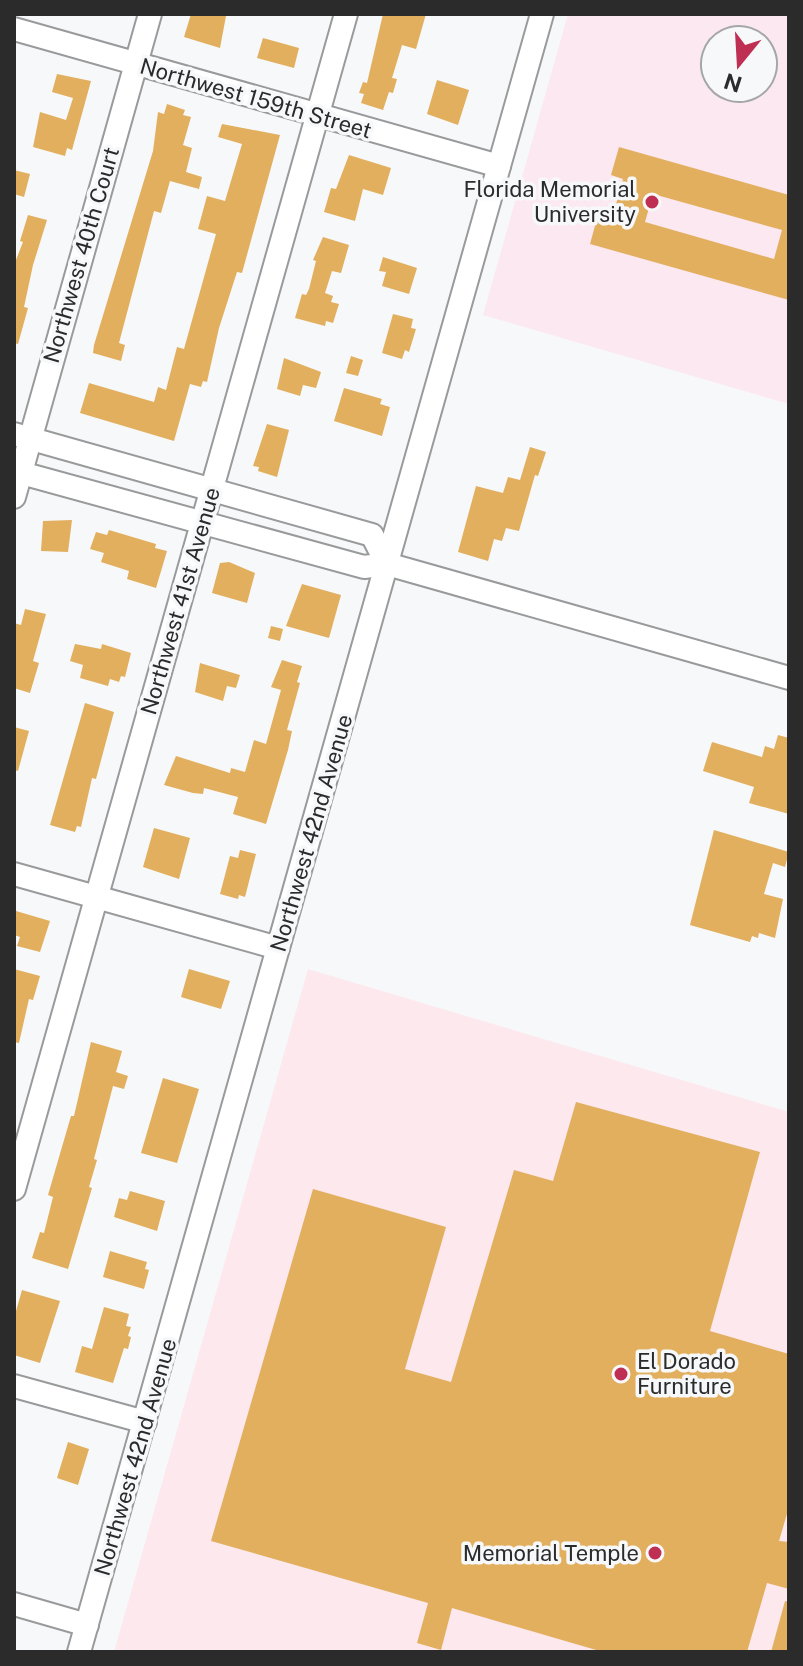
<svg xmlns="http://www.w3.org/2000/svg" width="803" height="1666" viewBox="0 0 803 1666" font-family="'Public Sans',sans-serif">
<rect width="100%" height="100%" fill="#f7f8fa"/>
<polygon fill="#fde8ee" points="308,969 789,1112 789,1652 114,1652"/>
<path fill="#fce8f0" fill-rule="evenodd" d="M568 14H789V404L483 315ZM715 40H763V88H715Z"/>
<g fill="#e2af5e" fill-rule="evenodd">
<polygon points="191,14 226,16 220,48 184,37"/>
<polygon points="383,14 426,14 416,49 402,45 392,78 397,79 393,93 389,92 383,110 361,103 364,94 359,93 363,82 367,83"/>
<polygon points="263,38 299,48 294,68 257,58"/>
<polygon points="57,74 91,81 72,150 67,148 65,156 33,147 40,112 66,120 73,98 52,92"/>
<polygon points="437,80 469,90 458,125 427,114"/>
<polygon points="167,104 185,110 183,115 191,117 183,145 192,148 186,172 202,177 199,189 170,181 161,213 154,211 119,343 125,345 121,361 93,353 94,345 153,151 158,112 164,114"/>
<polygon points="222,124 280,135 242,273 237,272 219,328 207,382 203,381 201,387 190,384 174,441 80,413 89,383 154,402 158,387 166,390 177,347 184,349 216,234 198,229 207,196 225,201 242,144 218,137"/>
<path d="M619 147 789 195V300L590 244 598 215 612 219 623 179 611 175ZM653 194 782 230 774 259 645 222Z"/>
<polygon points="349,155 391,168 383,195 363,189 355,221 324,212 331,188 336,189"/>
<polygon points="14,170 30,174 24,197 14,194"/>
<polygon points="28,215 47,220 33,265 24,307 28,308 18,344 14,343 14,265 23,242 20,241"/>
<polygon points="323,237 349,245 341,273 332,271 325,293 333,296 331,302 339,304 333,323 326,321 325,326 295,318 302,294 306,295 309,289 316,261 313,260"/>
<polygon points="383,257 417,268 409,294 382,286 386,272 379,271"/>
<polygon points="393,314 413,319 411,328 416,329 409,352 405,350 402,359 382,353"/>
<polygon points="351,356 363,360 358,376 346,373"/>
<polygon points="284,358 321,372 316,388 303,385 300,396 277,389"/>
<polygon points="344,388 382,399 380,404 390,407 382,436 334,421"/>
<polygon points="267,424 289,430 277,477 258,471 259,467 253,466"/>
<polygon points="530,447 546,452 538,476 535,475 519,531 506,528 502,541 494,539 488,561 458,552 476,486 503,493 508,477 520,480"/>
<polygon points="72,520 68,552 41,551 43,521"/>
<polygon points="109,530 156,544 155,548 167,551 156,588 127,579 129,571 101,562 104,553 90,549 96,532 107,535"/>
<polygon points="229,562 255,573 247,603 212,593 220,563"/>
<polygon points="302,584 341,595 329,638 286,626"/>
<polygon points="25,609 46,614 33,661 39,663 30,693 14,688 14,623 21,625"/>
<polygon points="271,626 283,629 280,641 268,638"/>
<polygon points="75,644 101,649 102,644 131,653 125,677 121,676 119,682 110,679 108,686 80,678 83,665 70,661"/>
<polygon points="282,660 302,666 297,682 300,683 287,730 292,731 288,750 266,824 233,814 238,797 204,788 203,794 193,793 164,785 176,756 230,773 231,768 245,772 254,740 266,744 281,690 271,687"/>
<polygon points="200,663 240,675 236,688 227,686 223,701 195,692"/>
<polygon points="85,703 114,712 96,779 92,778 81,827 77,826 75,832 50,825"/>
<polygon points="14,727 29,731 18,771 14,770"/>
<polygon points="778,735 789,738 789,814 749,803 754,787 703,771 712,742 762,757 765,746 774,749"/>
<polygon points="154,828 190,838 179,879 143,867"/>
<polygon points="714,830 789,852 785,867 773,863 764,894 783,899 775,938 759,933 758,938 752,936 750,942 690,925"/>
<polygon points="240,850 256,854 245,897 239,895 238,899 220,894 230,856 238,858"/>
<polygon points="16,911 50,921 40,952 17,946 20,937 14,935"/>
<polygon points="14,969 40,976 33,1000 29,999 19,1043 14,1042"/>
<polygon points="189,969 230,981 221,1009 181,997"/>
<polygon points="91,1042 122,1051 116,1072 128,1076 124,1089 113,1086 94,1159 97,1160 89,1187 92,1188 68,1269 32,1258 40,1232 44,1233 53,1197 48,1195 71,1116 74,1116"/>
<polygon points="163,1078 199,1089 177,1163 141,1153"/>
<polygon points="576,1102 760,1152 710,1331 789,1354 789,1507 779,1541 789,1542 789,1589 767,1583 747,1652 603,1652 452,1608 441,1650 417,1643 428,1603 211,1541 313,1189 446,1227 405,1369 451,1382 514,1170 553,1181"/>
<polygon points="130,1191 165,1201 157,1231 114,1217 119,1198 127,1200"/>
<polygon points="110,1251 147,1262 145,1269 149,1270 144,1289 103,1277"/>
<polygon points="22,1290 60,1301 40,1363 14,1355 14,1318"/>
<polygon points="104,1307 129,1314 126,1326 131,1327 128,1336 131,1337 128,1349 124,1348 113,1383 75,1372 82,1346 92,1349"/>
<polygon points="68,1442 89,1449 78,1485 57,1478"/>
<polygon points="785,1601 789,1602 789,1652 771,1652"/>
</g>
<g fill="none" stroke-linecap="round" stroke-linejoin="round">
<g stroke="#999a9b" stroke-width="26">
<g id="minor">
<polyline points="14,29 499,166"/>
<polyline points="14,434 372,535 387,564"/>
<polyline points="14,471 364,567 387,564 789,678"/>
<polyline points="14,497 150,14"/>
<polyline points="14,874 278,948"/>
<polyline points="14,1189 346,14"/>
<polyline points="14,1386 145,1422"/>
<polyline points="14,1604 87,1625"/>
<polyline points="79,1652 542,14"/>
</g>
</g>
<use href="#minor" stroke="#fff" stroke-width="22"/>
</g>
<g fill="#be2f53" stroke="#f7f8fa" stroke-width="3">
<circle cx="652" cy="202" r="8"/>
<circle cx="621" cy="1374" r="8"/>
<circle cx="655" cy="1553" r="8"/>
</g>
<g text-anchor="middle" stroke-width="7" stroke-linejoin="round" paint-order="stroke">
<g font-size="22" fill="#2b2b2c" stroke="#f7f8fa">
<text transform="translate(256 98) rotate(16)" y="8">Northwest 159th Street</text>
<text transform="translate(81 255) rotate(-74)" y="8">Northwest 40th Court</text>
<text transform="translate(180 601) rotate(-74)" y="8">Northwest 41st Avenue</text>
<text transform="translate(311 833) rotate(-74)" y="8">Northwest 42nd Avenue</text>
<text transform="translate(135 1457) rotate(-74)" y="8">Northwest 42nd Avenue</text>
</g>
<g font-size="22" fill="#2b2b2c" stroke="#f7f8fa" text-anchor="end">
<text x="636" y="197">Florida Memorial<tspan x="636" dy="25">University</tspan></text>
<text x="637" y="1369" text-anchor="start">El Dorado<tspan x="637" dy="25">Furniture</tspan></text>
<text x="639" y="1561">Memorial Temple</text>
</g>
</g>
<rect width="803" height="1666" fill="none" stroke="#2b2b2c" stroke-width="32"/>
<g transform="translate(739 64) rotate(198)"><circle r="38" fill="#f7f8fa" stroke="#a5a6a8" stroke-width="2"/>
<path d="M0-6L14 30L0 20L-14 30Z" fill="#be2f53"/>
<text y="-12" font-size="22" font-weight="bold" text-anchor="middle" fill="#2b2b2c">N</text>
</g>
</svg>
